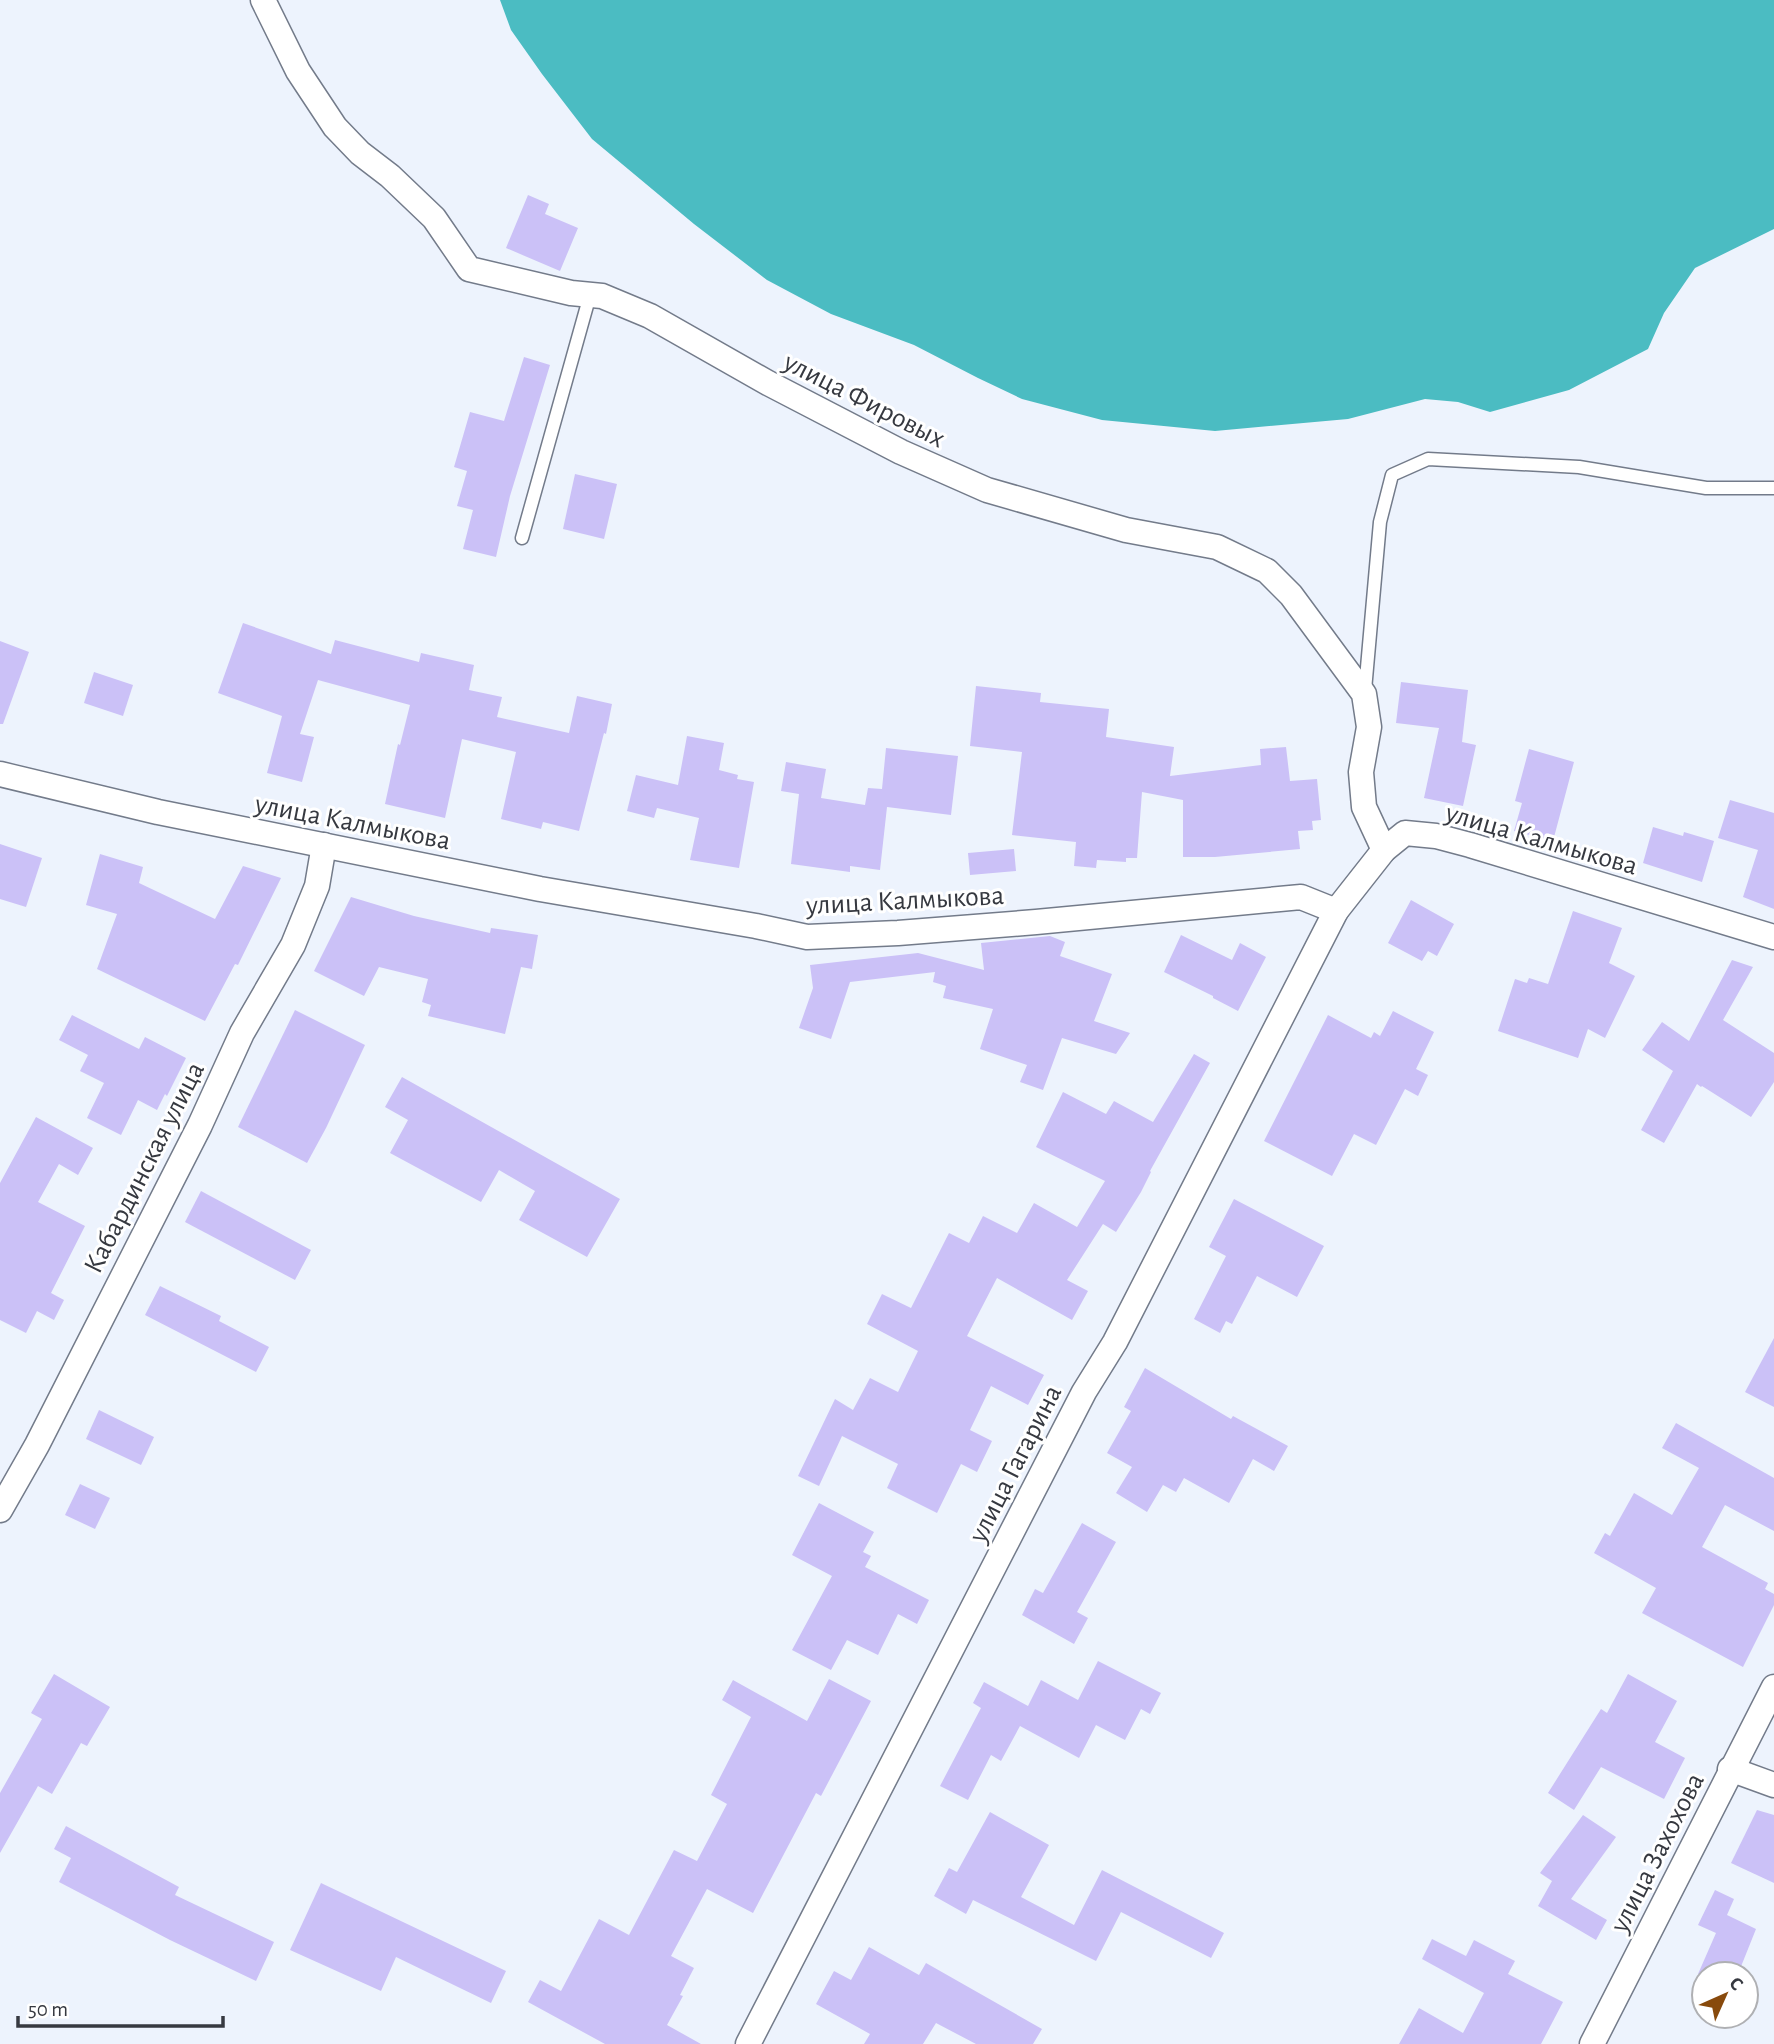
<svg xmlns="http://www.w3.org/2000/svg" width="1774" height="2044" viewBox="0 0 1774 2044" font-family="'Alegreya Sans',sans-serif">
<rect width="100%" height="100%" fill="#edf3fd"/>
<polygon fill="#4bbcc2" points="500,0 1774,0 1774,229 1695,268 1664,313 1648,349 1569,390 1490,412 1458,402 1425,399 1348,419 1215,431 1102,420 1022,399 978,378 914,345 831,314 767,280 694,224 592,139 542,74 511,30"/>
<g fill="#cbc1f7">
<polygon points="528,195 549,204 545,214 578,228 560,271 506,248"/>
<polygon points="524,357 550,365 510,496 496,557 463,549 473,510 457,506 467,471 454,467 470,412 504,421"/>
<polygon points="575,474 617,484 604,539 563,529"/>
<polygon points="243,623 331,654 335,640 419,662 421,653 474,665 469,690 502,697 497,717 569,733 577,696 612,704 606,734 604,733 579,831 543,822 541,829 501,819 516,752 462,739 445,818 385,804 398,744 400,745 410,705 318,680 300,734 314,737 302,782 267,773 282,716 218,693"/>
<polygon points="0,641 29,652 3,724 0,724"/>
<polygon points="94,672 133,685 123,716 84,703"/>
<polygon points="1401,682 1468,690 1462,742 1476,745 1463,806 1424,798 1439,728 1396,723"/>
<polygon points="976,686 1041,693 1040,702 1109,709 1106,737 1174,747 1170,776 1261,765 1260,749 1286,747 1290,781 1317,779 1321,820 1312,821 1313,830 1298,831 1300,849 1215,857 1183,857 1183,800 1142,792 1137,858 1126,858 1126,862 1097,860 1096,868 1074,866 1076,842 1012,835 1022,752 970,746"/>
<polygon points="687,736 724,743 719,770 738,775 737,779 754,782 739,868 690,860 699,818 657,808 654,818 627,811 636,775 678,785"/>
<polygon points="886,748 958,756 951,815 887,807 880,870 850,866 850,872 791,864 799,794 781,791 786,762 826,769 821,798 865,805 868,788 882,789"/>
<polygon points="1529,749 1574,762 1553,841 1514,831 1522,803 1515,801"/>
<polygon points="1730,800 1774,813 1774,909 1743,897 1758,850 1718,838"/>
<polygon points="1653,827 1683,836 1684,832 1714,841 1702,882 1643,863"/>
<polygon points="0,844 42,858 26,907 0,899"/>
<polygon points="1014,849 1016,871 970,875 968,853"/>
<polygon points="100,854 143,867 139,883 215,919 243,866 281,878 238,965 235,964 205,1021 97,969 117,914 86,905"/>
<polygon points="351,897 414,916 490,933 491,928 538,935 532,969 521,967 505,1034 428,1016 431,1005 422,1002 428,979 379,967 364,996 314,971"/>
<polygon points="1411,900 1454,924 1437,956 1428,951 1422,961 1388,943"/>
<polygon points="1573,911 1622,928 1609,963 1635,976 1605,1038 1588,1029 1578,1058 1498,1031 1515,979 1527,983 1529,978 1548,984"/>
<polygon points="1181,935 1232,960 1240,943 1266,957 1238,1011 1213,998 1213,996 1164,972"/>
<polygon points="1050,936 1065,942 1060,956 1112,974 1094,1021 1130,1033 1116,1054 1062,1038 1043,1090 1020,1082 1027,1065 980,1049 993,1009 943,998 946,986 933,982 935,972 850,982 831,1039 799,1028 813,988 810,965 918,953 984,970 981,943"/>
<polygon points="1732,960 1753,967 1723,1020 1774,1053 1774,1082 1751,1117 1702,1086 1701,1087 1697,1084 1664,1143 1641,1130 1673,1071 1642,1050 1662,1022 1689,1041"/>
<polygon points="295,1010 365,1045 326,1128 307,1163 238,1127"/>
<polygon points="1393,1011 1434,1032 1416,1069 1428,1075 1418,1096 1405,1089 1376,1145 1354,1134 1332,1176 1264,1141 1328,1015 1371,1038 1374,1032 1380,1036"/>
<polygon points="72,1015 139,1049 145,1037 186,1058 167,1096 165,1094 157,1110 138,1100 121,1135 87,1118 104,1083 80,1071 88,1055 59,1040"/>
<polygon points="1194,1054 1210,1063 1150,1171 1151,1172 1141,1192 1116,1232 1103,1224 1067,1280 1088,1291 1072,1320 997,1278 967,1336 1044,1375 1028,1405 991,1386 970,1430 992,1441 977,1472 961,1464 937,1513 887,1488 898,1464 842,1436 819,1486 798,1476 835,1399 853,1410 870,1378 898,1392 918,1351 867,1324 882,1294 911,1308 949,1233 969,1243 983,1216 1017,1233 1034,1203 1077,1227 1105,1181 1036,1147 1063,1092 1106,1114 1114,1101 1153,1122"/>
<polygon points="402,1077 620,1199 587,1257 519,1220 535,1191 499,1170 481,1202 390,1153 408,1120 385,1107"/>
<polygon points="36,1117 93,1148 78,1175 59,1164 38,1202 85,1226 51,1293 64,1300 54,1320 37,1311 26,1333 0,1320 0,1183"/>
<polygon points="201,1191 311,1250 295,1280 185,1222"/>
<polygon points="1234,1199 1324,1246 1297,1297 1257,1276 1232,1324 1226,1321 1220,1333 1194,1319 1226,1256 1209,1247"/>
<polygon points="160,1286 221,1316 219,1321 269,1347 256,1372 145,1315"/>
<polygon points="1774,1338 1774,1407 1745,1392"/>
<polygon points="1145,1368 1231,1419 1233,1416 1288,1446 1274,1471 1253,1459 1229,1503 1184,1478 1176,1492 1163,1485 1147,1512 1116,1493 1132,1467 1107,1453 1131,1411 1124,1407"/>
<polygon points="99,1410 154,1437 141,1465 86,1439"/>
<polygon points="1676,1423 1774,1478 1774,1531 1725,1505 1702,1547 1768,1583 1765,1589 1774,1594 1774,1605 1743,1667 1642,1613 1656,1588 1594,1553 1605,1533 1610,1536 1634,1493 1672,1515 1699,1468 1662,1448"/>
<polygon points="80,1484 110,1498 95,1529 65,1515"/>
<polygon points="819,1503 874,1532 863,1552 871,1556 865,1567 929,1600 917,1624 898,1614 878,1655 847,1640 831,1670 792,1650 832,1576 792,1555"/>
<polygon points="1082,1523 1116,1542 1077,1612 1088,1618 1074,1644 1022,1615 1035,1589 1043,1593"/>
<polygon points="1098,1661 1161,1693 1150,1714 1141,1709 1125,1740 1096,1725 1079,1758 1020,1726 1001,1761 991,1755 968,1800 940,1786 981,1708 973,1703 984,1682 1028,1706 1041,1680 1078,1700"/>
<polygon points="54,1674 110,1707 87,1746 81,1743 52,1794 38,1786 0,1853 0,1793 42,1719 31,1713"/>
<polygon points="1628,1674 1677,1701 1655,1742 1685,1758 1664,1799 1601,1767 1574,1810 1548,1793 1601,1709 1607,1713"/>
<polygon points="829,1679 871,1701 821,1796 816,1793 753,1913 707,1889 671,1956 694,1968 680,1995 683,1996 667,2025 701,2044 605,2044 528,2002 540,1980 561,1991 599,1919 629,1935 674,1850 697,1861 727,1804 711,1795 751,1717 722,1700 733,1680 807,1721"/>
<polygon points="1757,1810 1774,1815 1774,1883 1731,1863"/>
<polygon points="990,1812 1049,1845 1021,1897 1074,1925 1102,1870 1224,1933 1211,1958 1121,1912 1096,1961 973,1900 966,1914 934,1896 949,1868 957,1872"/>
<polygon points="1583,1815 1616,1837 1571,1899 1607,1920 1596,1940 1538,1906 1552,1881 1540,1873"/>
<polygon points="66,1826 179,1887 175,1895 274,1942 256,1981 170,1940 59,1882 71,1858 54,1849"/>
<polygon points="321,1883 506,1971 491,2003 396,1957 381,1991 290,1950"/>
<polygon points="1715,1890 1734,1899 1727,1915 1756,1929 1738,1974 1698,1974 1716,1933 1698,1925"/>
<polygon points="1432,1939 1466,1956 1474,1940 1515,1961 1508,1974 1563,2002 1541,2044 1399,2044 1419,2008 1463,2033 1484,1993 1422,1959"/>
<polygon points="869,1947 919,1975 926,1963 1042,2029 1033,2044 976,2044 936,2023 923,2044 864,2044 870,2034 816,2004 834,1971 851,1980"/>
</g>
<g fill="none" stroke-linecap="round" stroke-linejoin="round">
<g stroke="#737b8a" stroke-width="15">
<g id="lane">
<polyline points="522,538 590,295"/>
<polyline points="1365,690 1380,522 1392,475 1428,459 1579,467 1706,488 1774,488"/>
</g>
</g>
<g stroke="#737b8a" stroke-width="27">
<g id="street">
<polyline points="263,0 298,71 335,127 360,153 390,176 434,218 469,269 571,293 602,296 650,316 768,383 901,452 987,490 1126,530 1217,547 1267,571 1291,595 1364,694 1369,727 1361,772 1364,807 1384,850"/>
<polyline points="0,774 158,812 540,889 756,926 807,937 898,933 1036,922 1301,897 1336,911"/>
<polyline points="0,1510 37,1445 200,1125 242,1033 293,945 317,886 324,845"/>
<polyline points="1730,1769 1774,1785"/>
<polyline points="748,2044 1084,1392 1115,1342 1336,911 1384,850 1405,833 1436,836 1470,845 1774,937"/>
<polyline points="1592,2044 1774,1687"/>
</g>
</g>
<use href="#lane" stroke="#fff" stroke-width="12"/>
<use href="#street" stroke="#fff" stroke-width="24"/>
</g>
<g text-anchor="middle" stroke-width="6" stroke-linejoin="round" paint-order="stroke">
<g font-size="28" fill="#363940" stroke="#fff">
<text transform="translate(865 399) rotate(27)" y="10">улица Фировых</text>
<text transform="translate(353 821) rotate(11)" y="10">улица Калмыкова</text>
<text transform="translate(1542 838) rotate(16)" y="10">улица Калмыкова</text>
<text transform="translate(905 899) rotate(-3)" y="10">улица Калмыкова</text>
<text transform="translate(143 1167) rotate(-63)" y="10">Кабардинская улица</text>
<text transform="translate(1014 1463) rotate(-63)" y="10">улица Гагарина</text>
<text transform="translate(1656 1852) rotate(-63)" y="10">улица Захохова</text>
</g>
</g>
<g transform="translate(1725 1995) rotate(45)"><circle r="33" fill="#ffffff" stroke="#afb0b3" stroke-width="2"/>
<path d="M0-5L12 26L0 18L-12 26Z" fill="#884a0c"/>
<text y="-10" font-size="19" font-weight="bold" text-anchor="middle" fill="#363940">С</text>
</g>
<path d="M18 2016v10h205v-10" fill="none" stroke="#363940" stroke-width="3.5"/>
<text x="28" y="2016" font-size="21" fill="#363940" stroke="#ffffff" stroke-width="5" paint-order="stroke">50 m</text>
</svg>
